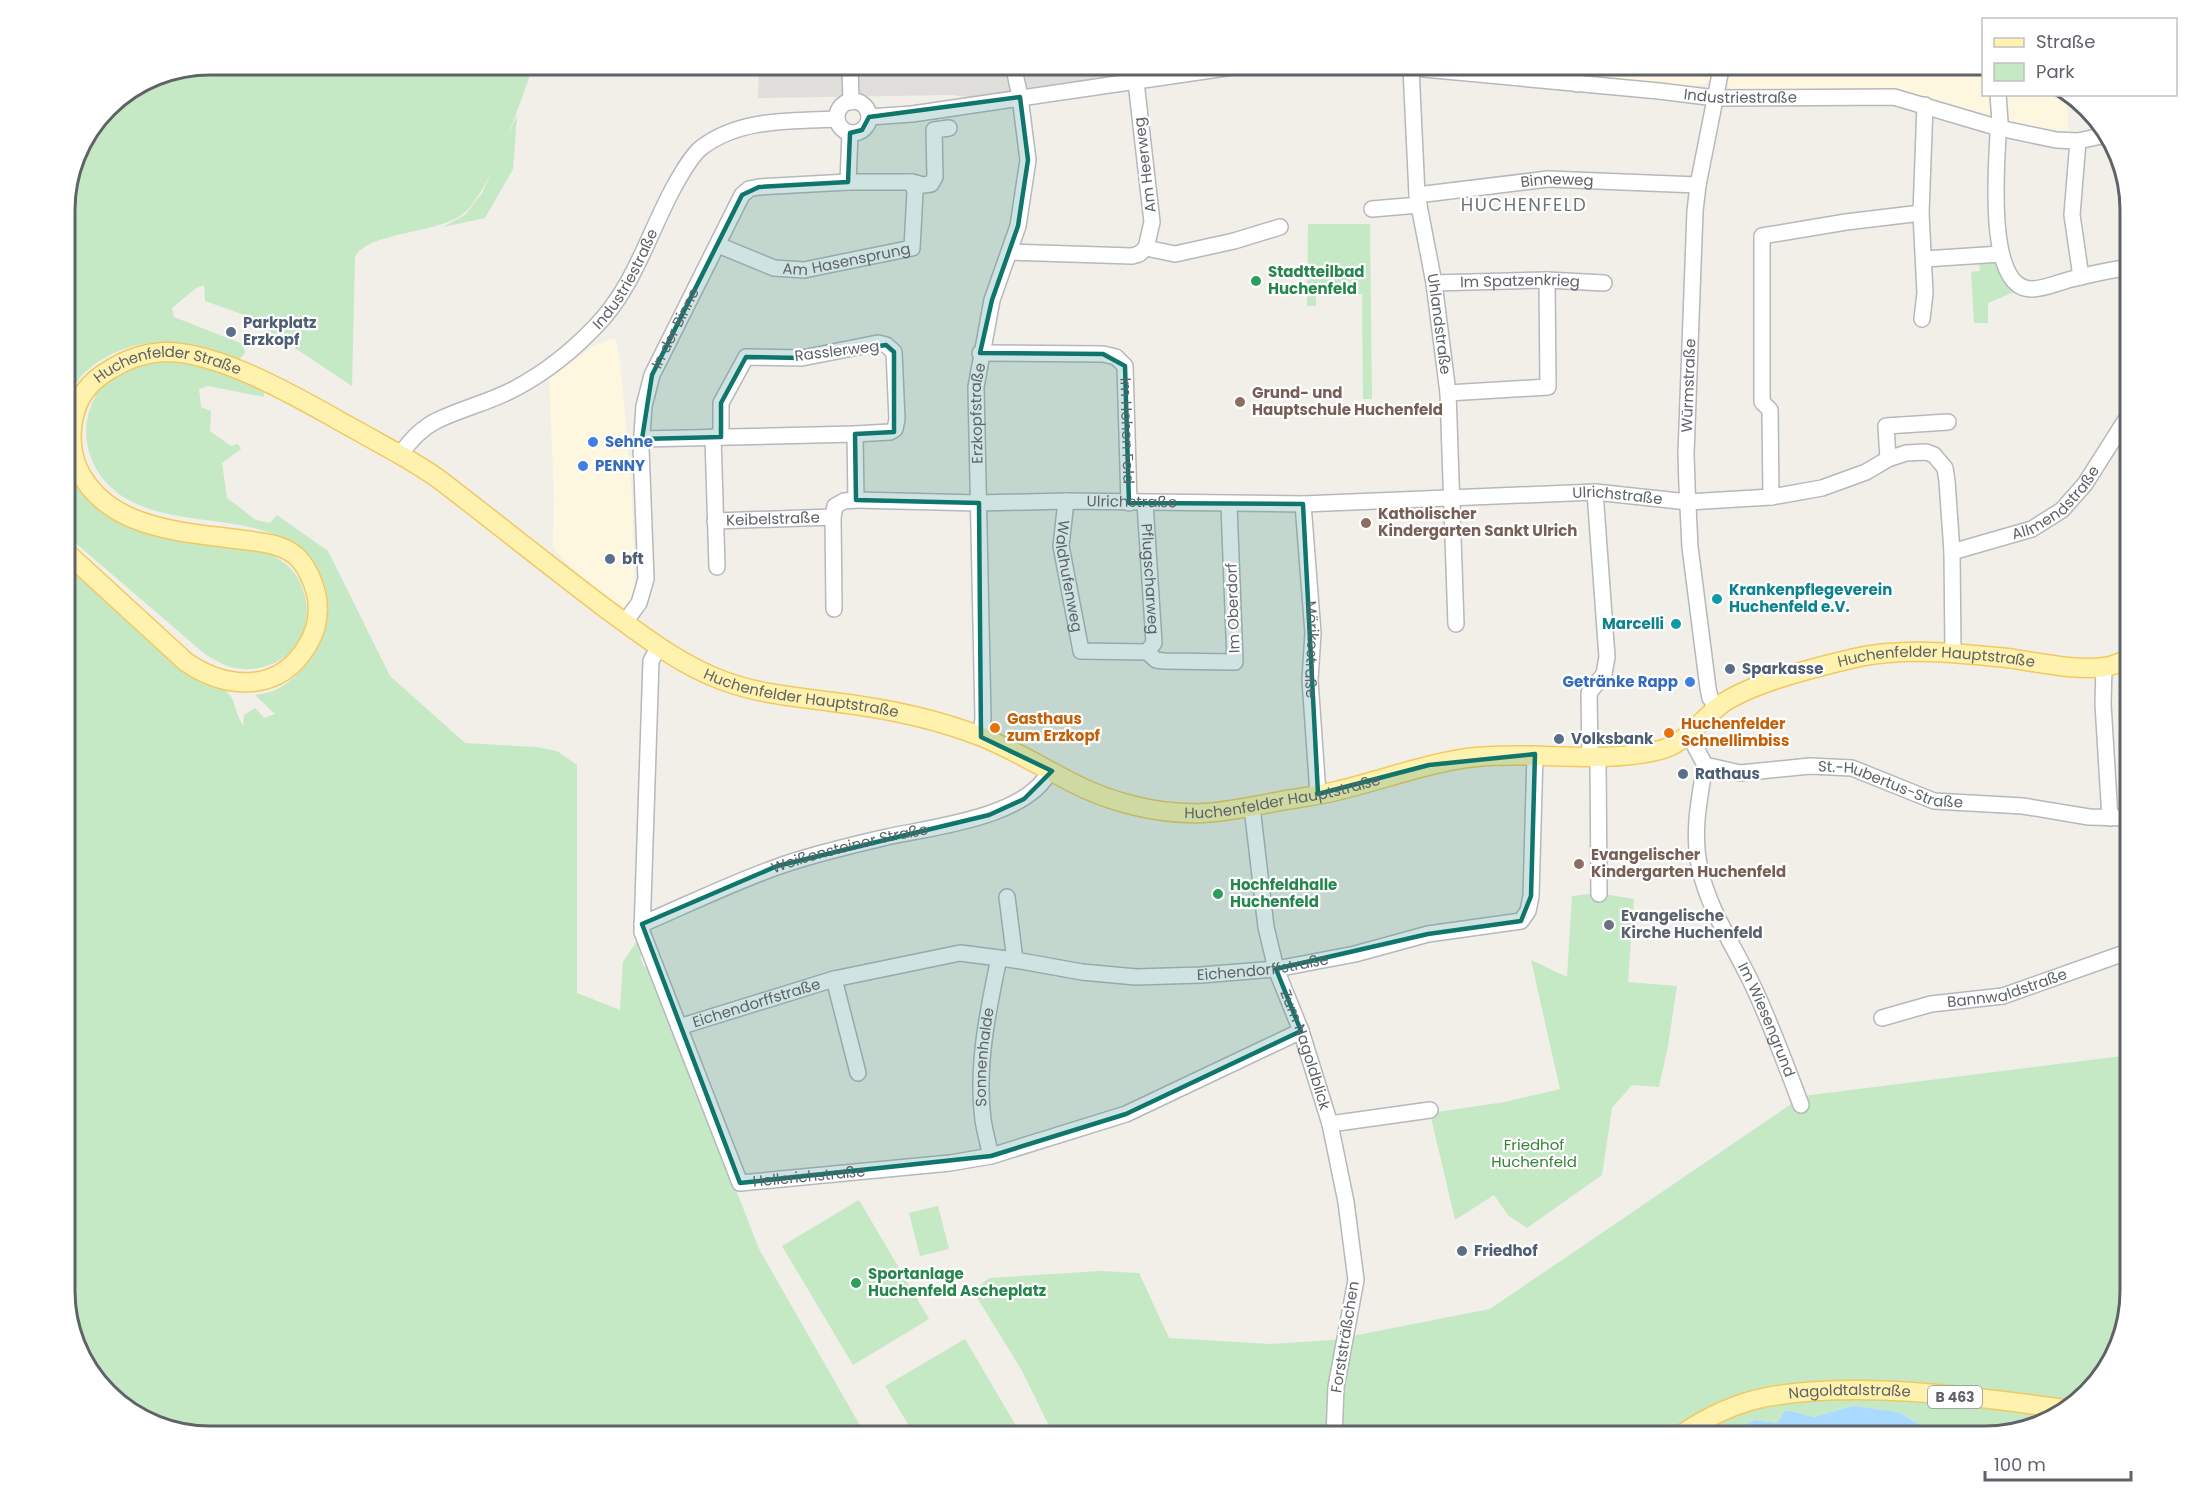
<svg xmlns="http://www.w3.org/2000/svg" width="2195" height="1501" viewBox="0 0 2195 1501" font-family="Poppins,sans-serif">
<rect width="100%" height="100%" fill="#f1efe8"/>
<g fill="#fef7e0">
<polygon points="1585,65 1983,65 1984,94 2066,95 2069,132 2008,122 1897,90 1744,91 1731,90 1726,82 1711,78 1706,84 1694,86 1644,83 1593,75"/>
<polygon points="615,338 620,358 632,494 635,592 624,612 564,561 553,547 554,496 549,379 595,345"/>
</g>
<g fill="#e0deda">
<polygon points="759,65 1206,65 987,100 953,95 758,98"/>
<polygon points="1449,65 1568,65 1570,76"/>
</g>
<g fill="#c5e8c5">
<path d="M210 65H533C523 98 489 194 463 214 437 234 367 232 355 257L352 386 247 316 205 301 204 285 196 288 172 308 174 317 243 344 245 353 238 361C219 356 200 348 180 344 145 337 97 353 76 383 71 390 68 400 65 409V201L76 154 107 107 155 75Z"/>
<polygon points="517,115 513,169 485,218 443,227 465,215 482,193"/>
<polygon points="1308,224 1370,224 1372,399 1363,399 1362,294 1316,294 1316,306 1307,306"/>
<polygon points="1983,261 1996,262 2008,285 2014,292 1988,303 1988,323 1974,323 1971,272 1980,271 1979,263"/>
<path d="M165 359C200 363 231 377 264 390V397L208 386 199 389 201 407 211 411 210 431 231 446 238 444 241 449 222 463 227 498 256 520 270 523 277 515 328 551 390 676 465 743 536 747 557 751 577 765V993L620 1010 623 962 639 938 645 954 640 957 644 967 649 966 759 1249 866 1436H210L129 1412 84 1363 65 1300V561L208 683C240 694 229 700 243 726L244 715 255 708 264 718 275 714 255 695C261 694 267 693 273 691 293 683 314 660 321 639 330 611 332 587 312 562 269 508 184 532 127 499 89 477 75 433 96 395 102 385 106 376 116 370 127 364 151 362 165 359Z"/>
<path d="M65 471 85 495 109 515 267 552C278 558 288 564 296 575 316 607 308 649 272 664 260 669 244 671 231 667 223 665 214 659 206 655L65 534Z"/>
<polygon points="1597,893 1634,899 1628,982 1677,986 1668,1046 1659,1087 1632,1085 1612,1108 1602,1175 1527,1228 1508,1215 1494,1195 1455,1220 1430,1113 1505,1102 1560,1089 1531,960 1567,977 1572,896"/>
<polygon points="2130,1055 2130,1291 2106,1372 2074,1400 1908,1383 1838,1380 1770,1387 1744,1394 1673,1436 1054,1436 1021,1369 973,1291 989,1278 1100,1271 1139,1273 1169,1338 1270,1344 1332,1340 1490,1309 1803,1096"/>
<polygon points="859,1200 929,1319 853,1365 782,1246"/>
<polygon points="938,1206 949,1249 920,1256 909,1213"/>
<polygon points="965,1339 1022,1436 915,1436 885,1386"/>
<polygon points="1862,1397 2060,1412 2050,1421 1985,1436 1940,1436 1898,1412 1853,1406 1814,1417 1787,1410 1777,1423 1755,1420 1725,1436 1693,1436 1741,1411 1778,1401"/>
</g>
<polygon fill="#aadaff" points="1853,1406 1898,1412 1940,1436 1725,1436 1755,1420 1777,1423 1786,1410 1814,1417"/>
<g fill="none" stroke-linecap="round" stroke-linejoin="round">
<g stroke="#b5b8bc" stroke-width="18">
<g id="minor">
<polyline points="850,64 851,102"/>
<path id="s1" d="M1370 64 1659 91 1716 98 1894 97 1999 128 2056 140 2078 141 2106 135"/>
<polyline points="1576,64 1577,84"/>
<path id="s2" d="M1411 68 1417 195 1434 283 1448 393 1456 624"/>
<path d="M1998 94 2000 122 1998 134C1997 163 1985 290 2032 289 2045 289 2059 282 2072 279 2091 274 2111 270 2130 267"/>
<circle cx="853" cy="117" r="16"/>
<polyline points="869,117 912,114 1253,64"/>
<polyline points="2078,141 2072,215 2081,277"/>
<polyline points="848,182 912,182 923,185 931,184 935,177 934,130 949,128"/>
<path id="s3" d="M1417 195 1548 179 1698 185"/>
<polyline points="1372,209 1419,205"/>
<path id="s4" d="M718 245 774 268 804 270 912 248 915 192 912 182"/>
<polyline points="1146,248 1175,254 1234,241 1280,227"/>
<polyline points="1009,252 1132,256 1139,254 1146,248 1152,222 1136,82"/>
<polyline points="1924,259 2001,254"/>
<path id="s5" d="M1434 283 1547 280 1604 283"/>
<polyline points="1922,319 1925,293 1921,213 1925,105"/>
<path id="s6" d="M980 353 1103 354 1116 357 1125 366 1129 503"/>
<polyline points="1448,393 1548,387 1547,280"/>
<polyline points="713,437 717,567"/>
<polyline points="721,437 721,403 746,357 802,358 878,343 886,345 894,352 897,419 895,429 890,432 855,434"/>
<path id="s7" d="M642 439 855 434 856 500 979 503 1066 501 1303 504 1595 492 1688 502 1771 497 1822 488 1866 472 1888 459 1906 453 1926 452 1934 455 1945 468 1947 481 1952 552 1953 652"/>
<path id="s8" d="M400 455C409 442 422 428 436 421 462 408 491 402 516 388 546 372 572 351 595 327 634 288 649 232 675 185 682 173 691 156 701 148 739 118 792 121 837 119"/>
<polyline points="1888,459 1886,426 1948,422"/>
<polyline points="1771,497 1770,410 1762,402 1762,236 1846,222 1921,213"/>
<path id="s9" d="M1066 501 1061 546 1081 651 1147 652 1156 660 1164 661 1235 662 1229 505"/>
<path id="s10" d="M1145 503 1154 643 1147 652"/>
<path id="s11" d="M1303 504 1313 633 1310 680 1318 794"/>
<polyline points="833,517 835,506 844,501 856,500"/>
<path id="s12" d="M715 521 833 517 834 609"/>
<path id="s13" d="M1952 552 2032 529 2062 510 2085 484 2130 413"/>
<path id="s14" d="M625 622 639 603 646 579 641 448 644 406 652 375 742 195 749 189 759 187 848 182 850 133"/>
<path id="s15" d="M659 646 651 661 642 932 740 1183 950 1163 991 1156 1126 1114 1301 1031"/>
<polyline points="2104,667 2103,704 2110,818"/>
<path id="s16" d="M1718 707 1710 698 1708 688 1690 547 1687 486 1686 454 1695 211 1698 185 1722 64"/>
<path id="s17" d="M1689 735 1705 765 1740 773 1810 766 1852 768 1934 801 2023 806 2089 817 2130 818"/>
<path id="s18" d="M981 737 983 718 976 387 992 300 1018 226 1028 160 1020 97 1013 64"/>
<polyline points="1590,757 1589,693 1604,674 1607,657 1595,492"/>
<polyline points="1598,757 1599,894"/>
<path id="s19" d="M1705 765C1699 800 1692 834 1700 869 1709 911 1735 947 1753 986 1771 1024 1786 1065 1801 1105"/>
<path id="s20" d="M1252 807 1266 927 1276 969 1301 1031 1330 1124 1430 1110"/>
<polyline points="1007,897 1015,960"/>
<path id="s21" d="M642 924C687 905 731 883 777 867 809 855 853 845 887 837 933 827 1029 817 1050 770"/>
<polyline points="834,979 858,1073"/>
<path id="s22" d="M1882 1018 1931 1004 2003 996 2130 951"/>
<path id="s23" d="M679 1027 834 979 960 953 1015 960 1082 972 1136 977 1201 975 1276 969 1355 954 1428 934 1521 921 1528 911 1531 896 1535 754"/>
<polyline points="1330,1124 1346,1202 1356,1280 1336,1387 1334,1436"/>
<path id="s24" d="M991 1156C988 1144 985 1132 983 1120 976 1067 988 1010 999 958"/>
</g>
</g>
<g stroke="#f2c960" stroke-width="21">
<g id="major">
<path id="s25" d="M65 551 186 662C227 690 279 693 307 646 317 630 320 611 316 593 313 581 306 565 296 556 282 544 261 542 244 540 188 532 114 531 82 476 70 457 69 430 76 409 82 390 95 378 111 369 127 359 145 353 164 352 222 351 305 402 356 430 384 446 414 461 440 480 495 522 549 566 605 608 642 635 680 665 724 681 759 694 796 697 833 702 883 708 935 718 982 737 1012 749 1040 766 1069 781 1108 802 1158 815 1203 813 1230 812 1259 805 1286 800 1304 797 1322 795 1340 790 1386 779 1429 762 1476 757 1535 751 1598 764 1656 751 1686 745 1700 720 1723 703 1755 682 1817 667 1855 658 1904 647 1958 653 2007 658 2037 662 2075 671 2104 667 2114 666 2121 662 2130 658"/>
<path id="s26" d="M1679 1436C1705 1418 1735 1403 1767 1397 1856 1381 1974 1396 2064 1409"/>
</g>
</g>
<use href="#minor" stroke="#fff" stroke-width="15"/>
<use href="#major" stroke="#fff2af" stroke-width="18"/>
</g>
<path fill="#0f766e" fill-opacity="0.2" stroke="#0f766e" stroke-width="4.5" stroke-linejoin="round" d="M1020 97 1028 160 1018 226 992 300 980 353 1103 354 1125 366 1129 503 1303 504 1318 794 1429 765 1535 754 1531 896 1521 921 1428 934 1276 969 1301 1031 1126 1114 991 1156 740 1183 642 924 777 866 989 815 1024 799 1052 771 981 737 979 503 856 500 855 434 894 432V352L886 345 802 358 746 357 721 403V437L642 439 652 375 742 195 759 187 848 182 850 133 862 130 869 117Z"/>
<g fill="#2e9e5b" stroke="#fff" stroke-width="2">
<circle cx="1256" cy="281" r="6"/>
<circle cx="1218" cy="894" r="6"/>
<circle cx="856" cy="1283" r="6"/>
</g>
<g fill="#5c6f8a" stroke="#fff" stroke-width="2">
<circle cx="231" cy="332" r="6"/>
<circle cx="610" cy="559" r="6"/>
<circle cx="1730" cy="669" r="6"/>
<circle cx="1559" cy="739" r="6"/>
<circle cx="1683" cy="774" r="6"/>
<circle cx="1462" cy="1251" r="6"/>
</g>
<g fill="#8d6e63" stroke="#fff" stroke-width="2">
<circle cx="1240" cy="402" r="6"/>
<circle cx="1366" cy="523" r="6"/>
<circle cx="1579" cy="864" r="6"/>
</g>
<g fill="#3f7fe0" stroke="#fff" stroke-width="2">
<circle cx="593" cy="442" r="6"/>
<circle cx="583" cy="466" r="6"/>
<circle cx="1690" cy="682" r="6"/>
</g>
<g fill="#0f9aa8" stroke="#fff" stroke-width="2">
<circle cx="1717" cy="599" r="6"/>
<circle cx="1676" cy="624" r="6"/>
</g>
<g fill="#e8710a" stroke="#fff" stroke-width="2">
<circle cx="995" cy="728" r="6"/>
<circle cx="1669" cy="733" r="6"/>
</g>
<circle fill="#6b7280" stroke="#fff" stroke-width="2" cx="1609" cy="925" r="6"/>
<g text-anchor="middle" stroke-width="4.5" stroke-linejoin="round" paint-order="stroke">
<rect fill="#fff" stroke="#8f9295" stroke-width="1.5" x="1928" y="1386" width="54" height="22" rx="4.5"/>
<g font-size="14" font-weight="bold" fill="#5f6368">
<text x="1955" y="1402">B 463</text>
</g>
<g font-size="15" fill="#5f6368" stroke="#fff">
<text dy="5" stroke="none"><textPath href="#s1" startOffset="372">Industriestraße</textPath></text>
<text transform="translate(1145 165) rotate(-97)" y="5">Am Heerweg</text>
<text dy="5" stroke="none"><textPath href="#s3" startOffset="141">Binneweg</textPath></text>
<text dy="5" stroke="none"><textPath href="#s4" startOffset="134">Am Hasensprung</textPath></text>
<text dy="5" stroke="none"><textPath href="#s8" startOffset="294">Industriestraße</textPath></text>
<text dy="5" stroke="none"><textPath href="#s5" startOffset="86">Im Spatzenkrieg</textPath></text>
<text dy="5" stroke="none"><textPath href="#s2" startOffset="258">Uhlandstraße</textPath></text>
<text dy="5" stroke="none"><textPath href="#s14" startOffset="306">In der Binne</textPath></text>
<text transform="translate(837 351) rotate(-7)" y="5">Rasslerweg</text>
<text dy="5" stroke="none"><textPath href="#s25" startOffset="819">Huchenfelder Straße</textPath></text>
<text dy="5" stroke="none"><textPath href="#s16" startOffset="326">Würmstraße</textPath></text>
<text dy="5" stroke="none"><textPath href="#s18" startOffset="324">Erzkopfstraße</textPath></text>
<text dy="5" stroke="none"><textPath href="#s6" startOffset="214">Im Hohen Feld</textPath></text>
<text dy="5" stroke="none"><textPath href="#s7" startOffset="1041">Ulrichstraße</textPath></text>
<text dy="5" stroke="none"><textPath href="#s13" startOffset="118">Allmendstraße</textPath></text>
<text dy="5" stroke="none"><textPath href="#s7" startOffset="555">Ulrichstraße</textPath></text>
<text dy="5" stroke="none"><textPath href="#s12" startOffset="58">Keibelstraße</textPath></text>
<text dy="5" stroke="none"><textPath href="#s9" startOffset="76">Waldhufenweg</textPath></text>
<text dy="5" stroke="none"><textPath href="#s10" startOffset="76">Pflugscharweg</textPath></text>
<text transform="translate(1233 608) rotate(-92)" y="5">Im Oberdorf</text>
<text dy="5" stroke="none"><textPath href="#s11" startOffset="146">Mörikestraße</textPath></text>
<text dy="5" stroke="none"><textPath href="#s25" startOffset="2739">Huchenfelder Hauptstraße</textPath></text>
<text dy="5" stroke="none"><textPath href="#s25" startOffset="1551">Huchenfelder Hauptstraße</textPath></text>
<text dy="5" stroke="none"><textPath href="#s17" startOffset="224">St.-Hubertus-Straße</textPath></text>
<text dy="5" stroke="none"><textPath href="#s25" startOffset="2055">Huchenfelder Hauptstraße</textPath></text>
<text dy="5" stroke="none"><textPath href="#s21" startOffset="222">Weißensteiner Straße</textPath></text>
<text dy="5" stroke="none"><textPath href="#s23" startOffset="596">Eichendorffstraße</textPath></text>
<text dy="5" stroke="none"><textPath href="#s22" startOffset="129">Bannwaldstraße</textPath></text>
<text dy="5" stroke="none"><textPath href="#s23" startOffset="81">Eichendorffstraße</textPath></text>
<text dy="5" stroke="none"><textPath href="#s19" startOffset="270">Im Wiesengrund</textPath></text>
<text dy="5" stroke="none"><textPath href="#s20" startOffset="250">Zum Nagoldblick</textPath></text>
<text dy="5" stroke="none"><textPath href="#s24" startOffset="100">Sonnenhalde</textPath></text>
<text dy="5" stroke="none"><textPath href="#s15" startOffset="627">Hellerichstraße</textPath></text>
<text transform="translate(1345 1337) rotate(-81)" y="5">Forststräßchen</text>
<text dy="5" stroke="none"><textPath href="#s26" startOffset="180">Nagoldtalstraße</textPath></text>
</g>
<g font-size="15" font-weight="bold" fill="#27864d" stroke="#fff" text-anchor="start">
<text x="1268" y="277">Stadtteilbad<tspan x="1268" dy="17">Huchenfeld</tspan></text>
<text x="1230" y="890">Hochfeldhalle<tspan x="1230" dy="17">Huchenfeld</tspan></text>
<text x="868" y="1279">Sportanlage<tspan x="868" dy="17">Huchenfeld Ascheplatz</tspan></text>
</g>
<g font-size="15" font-weight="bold" fill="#4e5e75" stroke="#fff" text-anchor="start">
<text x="243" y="328">Parkplatz<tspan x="243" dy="17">Erzkopf</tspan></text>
<text x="622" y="564">bft</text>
<text x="1742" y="674">Sparkasse</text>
<text x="1571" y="744">Volksbank</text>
<text x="1695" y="779">Rathaus</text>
<text x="1474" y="1256">Friedhof</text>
</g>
<g font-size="15" font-weight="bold" fill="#785e54" stroke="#fff" text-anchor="start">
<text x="1252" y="398">Grund- und<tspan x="1252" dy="17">Hauptschule Huchenfeld</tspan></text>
<text x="1378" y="519">Katholischer<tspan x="1378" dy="17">Kindergarten Sankt Ulrich</tspan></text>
<text x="1591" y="860">Evangelischer<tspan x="1591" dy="17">Kindergarten Huchenfeld</tspan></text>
</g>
<g font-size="15" font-weight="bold" fill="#366cbe" stroke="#fff" text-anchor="start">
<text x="605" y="447">Sehne</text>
<text x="595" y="471">PENNY</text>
<text x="1678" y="687" text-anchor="end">Getränke Rapp</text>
</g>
<g font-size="15" font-weight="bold" fill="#0d838f" stroke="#fff" text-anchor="start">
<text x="1729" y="595">Krankenpflegeverein<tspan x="1729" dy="17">Huchenfeld e.V.</tspan></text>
<text x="1664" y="629" text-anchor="end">Marcelli</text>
</g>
<g font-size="15" font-weight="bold" fill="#c56008" stroke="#fff" text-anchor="start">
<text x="1007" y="724">Gasthaus<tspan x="1007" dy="17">zum Erzkopf</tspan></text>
<text x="1681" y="729">Huchenfelder<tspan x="1681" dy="17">Schnellimbiss</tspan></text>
</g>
<g font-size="15" font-weight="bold" fill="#5b616d" stroke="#fff" text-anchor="start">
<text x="1621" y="921">Evangelische<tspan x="1621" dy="17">Kirche Huchenfeld</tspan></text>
</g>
<g font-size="15" fill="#348238" stroke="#fff">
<text x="1534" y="1150">Friedhof<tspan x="1534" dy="17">Huchenfeld</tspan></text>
</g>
<g font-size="18" letter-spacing="1.5" fill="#70757a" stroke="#fff">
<text x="1524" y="211">HUCHENFELD</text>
</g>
</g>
<path d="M0 0H2195V1501H0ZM210 75H1985A135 135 0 0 1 2120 210V1291A135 135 0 0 1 1985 1426H210A135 135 0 0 1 75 1291V210A135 135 0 0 1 210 75Z" fill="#fff" fill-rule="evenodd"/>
<path fill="none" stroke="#5f6368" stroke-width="3" d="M210 75H1985A135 135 0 0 1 2120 210V1291A135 135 0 0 1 1985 1426H210A135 135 0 0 1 75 1291V210A135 135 0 0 1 210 75Z"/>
<rect x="1982" y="18" width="195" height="78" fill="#ffffff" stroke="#bfc1c3" stroke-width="1.5"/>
<rect x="1994" y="38" width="30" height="9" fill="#fff2af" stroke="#bfc1c3" stroke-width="1.5"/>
<text x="2036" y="48" font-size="18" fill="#5f6368">Straße</text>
<rect x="1994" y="63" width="30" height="18" fill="#c5e8c5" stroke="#bfc1c3" stroke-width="1.5"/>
<text x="2036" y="78" font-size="18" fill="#5f6368">Park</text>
<path d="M1985 1471v9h146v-9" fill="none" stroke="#5f6368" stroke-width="3"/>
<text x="1994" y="1471" font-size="18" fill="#5f6368" stroke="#ffffff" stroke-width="4.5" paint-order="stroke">100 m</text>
</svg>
